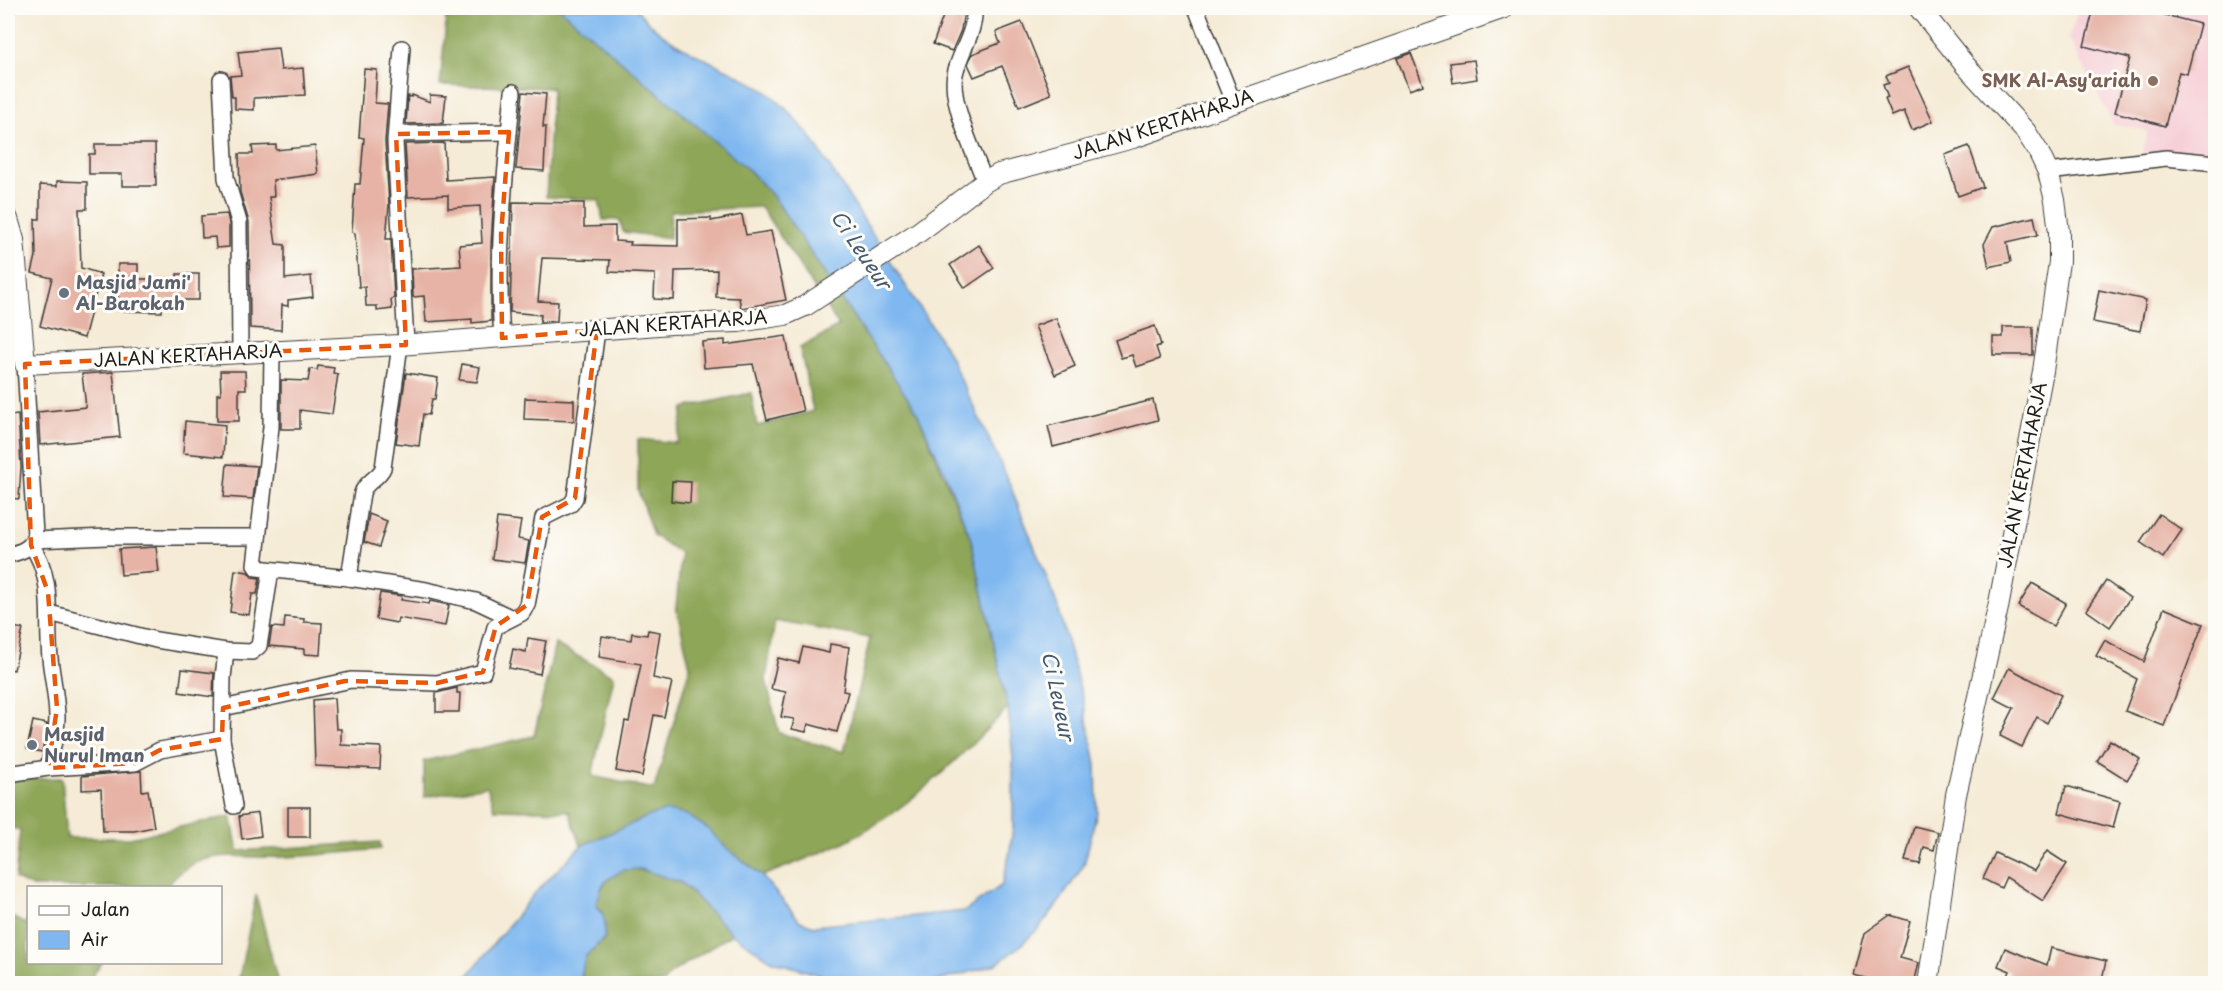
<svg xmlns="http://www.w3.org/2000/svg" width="2223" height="991" viewBox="0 0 2223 991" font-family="'Playpen Sans',sans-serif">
<rect width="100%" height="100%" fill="#fdfcf7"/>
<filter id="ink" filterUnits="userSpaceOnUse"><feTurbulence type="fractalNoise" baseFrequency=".0167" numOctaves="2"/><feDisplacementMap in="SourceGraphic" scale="12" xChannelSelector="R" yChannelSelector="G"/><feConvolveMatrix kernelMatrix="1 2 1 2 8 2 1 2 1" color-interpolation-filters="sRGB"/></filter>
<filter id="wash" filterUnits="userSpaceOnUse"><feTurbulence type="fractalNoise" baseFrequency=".008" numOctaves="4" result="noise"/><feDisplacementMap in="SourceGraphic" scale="24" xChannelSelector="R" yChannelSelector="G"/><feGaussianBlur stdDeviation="1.35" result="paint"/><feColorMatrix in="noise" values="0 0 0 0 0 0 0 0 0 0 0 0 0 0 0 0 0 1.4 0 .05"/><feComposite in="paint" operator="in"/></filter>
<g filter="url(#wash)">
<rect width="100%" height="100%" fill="#f5ebd6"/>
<polygon fill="#f6cfd7" points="2079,8 2200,8 2215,12 2215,159 2143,153 2147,131 2113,124 2069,38"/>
<g fill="#8ea658" stroke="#55613a" stroke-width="1.5" fill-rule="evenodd">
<path d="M444 8H559L752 173 773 196 917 412 971 539 1008 708C959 758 909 810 846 841 819 855 790 865 762 876L724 846 707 828 654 814 581 846 569 811 494 809 487 786 424 797V761L534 736 555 644 614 676 592 776 654 789 690 667 676 607 681 554 653 535 638 491V439L677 443 684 408 751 393 757 426 813 411 800 348 839 326 761 207 671 211 670 238 623 232 620 220H603L599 200 546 197 552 88 440 85 446 21ZM775 621 870 638 844 752 779 733 766 680Z"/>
<path d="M62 778 67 838H130L231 816 238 851 380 842 381 849C349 852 317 856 284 857 235 860 203 843 166 887H33L15 879 20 830 8 827 10 779Z"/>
<path d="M630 868 659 874 682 883 732 934 671 973 663 983 580 984 585 957 605 938 602 911 596 905C599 885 610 873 630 868Z"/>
<polygon points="256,895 278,983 238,983"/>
<polygon points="8,915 25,924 28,918 28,962 102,963 87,983 8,983"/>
</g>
<path fill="#7fb8f0" stroke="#4e6a86" stroke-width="1.5" d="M559 8H636C667 50 722 62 764 90 782 102 796 120 810 136L947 350 1006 475 1057 604 1083 700 1096 764 1097 812 1084 865 1060 901 1040 927 1019 947 995 965 931 983H845L771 960 732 934 682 883 641 869 623 870 608 879 602 886 596 905C606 915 606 925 604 938L585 957 580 983 461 984 534 894 581 846 654 814 668 811 687 815 707 828 724 846 762 876 800 921 814 926 965 911 1002 885 1009 856 1013 828V758L1008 708 971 539 945 473 917 412 773 196 752 173Z"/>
<g id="blocks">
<g fill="#e6b3a6">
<polygon points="946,8 964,11 961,30 952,51 933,44"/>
<polygon points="2094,8 2138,8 2200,24 2187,74 2179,72 2165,126 2115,112 2130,58 2084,46"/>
<polygon points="1022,22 1051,94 1019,107 1002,66 974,77 968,64 972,54 1000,43 996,32"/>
<polygon points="278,48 281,70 303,68 305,95 254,98 254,110 235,109 235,97 232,97 230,76 241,75 238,52"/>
<polygon points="1411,53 1423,85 1409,90 1397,58"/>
<polygon points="1474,60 1477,79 1453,83 1450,63"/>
<polygon points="1908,67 1933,121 1912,130 1904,111 1892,116 1885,99 1888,98 1883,85 1889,83 1886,76"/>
<polygon points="364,69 377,70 375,103 388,104 385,141 389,205 386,239 391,239 394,298 391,299 392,309 377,311 377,306 366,306 365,287 359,287 355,233 352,232 355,184 360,184 364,138 359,137"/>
<polygon points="523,92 546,94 543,127 546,127 544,171 516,169"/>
<polygon points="412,95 430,102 430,95 446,96 443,123 406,124 408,96 412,97"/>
<polygon points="444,143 446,180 495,177 491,246 491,321 472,323 472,319 426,322 424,296 413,297 412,269 461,266 459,245 482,243 480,206 448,208 448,195 408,197 405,144"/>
<polygon points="95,144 155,144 156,186 122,186 122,174 89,174 89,154 95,154"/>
<polygon points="276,145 276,150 315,146 318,174 273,180 274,197 269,197 276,244 285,245 285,279 311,276 313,297 288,300 288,306 282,305 281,330 250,328 249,222 240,192 239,154 253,154 252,146"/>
<polygon points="1969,146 1983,187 1958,196 1945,155"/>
<polygon points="57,181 87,182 87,209 79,209 81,268 101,274 84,338 40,326 52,278 32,273 36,256 35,219 40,219 40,185 57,186"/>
<polygon points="513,202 584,203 584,227 615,226 615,241 631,242 630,245 678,246 678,219 711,218 711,221 742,215 746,235 771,231 786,300 741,308 739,298 716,297 717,270 675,271 674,300 654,299 655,274 609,272 610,260 542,258 538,301 558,302 557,321 540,322 541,315 510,312"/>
<polygon points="227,214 229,223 229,247 216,248 215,237 202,238 201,216"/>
<polygon points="2034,217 2038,235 2007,242 2011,262 1989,267 1984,244 1993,227"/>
<polygon points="979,245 994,268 965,288 950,265"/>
<polygon points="118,264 138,264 138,279 177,279 177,274 199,274 199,300 162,300 162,312 118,311"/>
<polygon points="2099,290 2146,300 2140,331 2093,322"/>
<polygon points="1056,318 1075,366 1055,375 1035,326"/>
<polygon points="1155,326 1161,345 1156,347 1160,359 1136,367 1132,355 1121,358 1115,340"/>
<polygon points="2003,327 2033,327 2033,355 1993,355 1993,337 2003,337"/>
<polygon points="786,336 791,366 792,365 803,411 767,420 753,364 704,368 702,342 725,340 725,345"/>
<polygon points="462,364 480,367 477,382 459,380"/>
<polygon points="318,366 334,368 333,373 338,374 332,414 300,410 300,429 281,429 281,380 308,381 310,369 317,370"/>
<polygon points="220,371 245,371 246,389 239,389 239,421 217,421 217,394 221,394"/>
<polygon points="113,372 120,437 40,445 38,412 86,407 82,374"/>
<polygon points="406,373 438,378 435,399 432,399 429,415 423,414 419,446 396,443"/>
<polygon points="525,398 574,400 574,421 524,419"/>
<polygon points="1153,400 1158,420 1053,447 1048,426"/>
<polygon points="18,415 21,467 19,499 8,498 8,416"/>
<polygon points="185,421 225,425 223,457 183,453"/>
<polygon points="227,464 257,466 253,499 224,497"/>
<polygon points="672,481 691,482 690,503 671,501"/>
<polygon points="369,514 387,521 379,547 364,542"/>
<polygon points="2159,514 2182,530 2163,558 2140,542"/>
<polygon points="497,518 521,521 518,539 529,541 525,563 492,559"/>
<polygon points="156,547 159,572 121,575 119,549"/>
<polygon points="235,570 248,572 252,577 260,578 257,594 252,594 249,615 230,612"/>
<polygon points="2106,581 2130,598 2110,627 2086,610"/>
<polygon points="2032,583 2066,603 2053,626 2018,606"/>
<polygon points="380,593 402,596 401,600 429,604 430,601 449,605 445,626 398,618 397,623 376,619"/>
<polygon points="2164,608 2203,624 2164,726 2125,711 2137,679 2096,656 2105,640 2144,662"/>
<polygon points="285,617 304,619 304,622 322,623 320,655 304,654 304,649 269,646 272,627 284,628"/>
<polygon points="8,626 23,629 14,670 8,669"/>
<polygon points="648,630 660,632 653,678 672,682 664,717 654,715 642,776 616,771 625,721 629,722 641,664 599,657 602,636 631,640 632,633 647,635"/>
<polygon points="528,638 546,641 540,674 509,668 513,649 526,652"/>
<polygon points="830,644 849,647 843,691 848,692 837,732 808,724 806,732 792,729 794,719 781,717 786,692 771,689 778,658 799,663 803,647 829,653"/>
<polygon points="2009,668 2061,695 2047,723 2037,717 2022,747 2000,736 2014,708 1994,698"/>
<polygon points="182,669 214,673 213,697 179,692"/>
<polygon points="457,688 457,693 460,693 459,712 436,712 436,693"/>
<polygon points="334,698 336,729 341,729 341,745 381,747 380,769 315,766 313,700"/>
<polygon points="33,721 47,724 42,752 27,749"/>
<polygon points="2110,740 2140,759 2127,780 2097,761"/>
<polygon points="141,771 142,791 148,790 154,827 134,831 103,831 101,789 82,790 82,776"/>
<polygon points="2066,786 2120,801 2113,828 2059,813"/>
<rect x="288" y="807" width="22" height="30"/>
<polygon points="258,813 261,836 242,839 239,816"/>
<polygon points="1914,826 1938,832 1934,850 1924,847 1920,864 1905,861"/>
<polygon points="2047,851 2067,864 2043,901 2006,877 2001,888 1983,879 1995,853 2034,871"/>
<polygon points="1890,915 1910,921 1900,958 1919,963 1914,984 1885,984 1854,975 1865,933"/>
<polygon points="2005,948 2047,965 2051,948 2106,961 2101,984 2056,984 2035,979 2033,984 2005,984 2010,971 1998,966"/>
</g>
</g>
</g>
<g filter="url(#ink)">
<use href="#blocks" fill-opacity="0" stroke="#3d3b38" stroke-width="1.5"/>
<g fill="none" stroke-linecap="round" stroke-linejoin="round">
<g stroke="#3d3b38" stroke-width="18">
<g id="minor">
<path d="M974 8C976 32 960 51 955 74 949 102 975 154 985 182"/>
<polyline points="1196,8 1233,102"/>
<polyline points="402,48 395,141 406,344"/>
<polyline points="221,79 226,178 239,222 240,354"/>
<polyline points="396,134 509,132"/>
<polyline points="2048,172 2166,158 2216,163"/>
<path d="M502 338C496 256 505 174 513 92"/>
<polyline points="272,352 271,427 255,565 257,568 349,578 426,590 476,601 512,618"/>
<polyline points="34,540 108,537 258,537"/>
<path d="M31 545C55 577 46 620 50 658 52 678 57 698 57 718 57 735 51 752 48 768"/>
<path d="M8 555C20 552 32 549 35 535L25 364"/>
<path d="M349 578 362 493C366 481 378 479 383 468L400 345"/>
<polyline points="49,613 156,640 226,651 252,652 259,646 271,570"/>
<polyline points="226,651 223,678 222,739 234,806"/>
<polyline points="223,708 351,680 437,683 483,672 495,627 522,613 527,605 543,518 571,504 575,498 597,330"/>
<polyline points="8,774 48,768 135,763 160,750 222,739"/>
</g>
</g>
<g stroke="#3d3b38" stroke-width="22">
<g id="tertiary">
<polyline points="1919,8 1965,65 2026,132 2038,151 2048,172 2055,200 2059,232 2059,262 2043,371 1999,603 1956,795 1928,984"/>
<polyline points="8,219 14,240 25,364 400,345 671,324 739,322 785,315 805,306 919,232 985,182 999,174 1133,138 1504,8"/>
</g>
</g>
<use href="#minor" stroke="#fff" stroke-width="15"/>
<use href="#tertiary" stroke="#fff" stroke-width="20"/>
</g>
</g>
<path fill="none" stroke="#e8590c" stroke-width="4.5" stroke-dasharray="12 8" stroke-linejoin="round" d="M509 132 501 235 502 338 597 330 575 498 542 517 527 605 496 626 483 672 437 683 345 681 223 708 222 739 160 750 135 763 48 768 57 708 48 592 31 545 25 364 406 345 396 134Z"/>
<circle fill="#8d6e63" stroke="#fdfcf7" stroke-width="2" cx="2153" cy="81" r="6"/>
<g fill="#6b7280" stroke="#fdfcf7" stroke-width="2">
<circle cx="64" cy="293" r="6"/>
<circle cx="32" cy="745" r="6"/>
</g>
<g text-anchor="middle" stroke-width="6" stroke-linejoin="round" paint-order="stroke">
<g font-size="18" font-weight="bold" fill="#785e54" stroke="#fdfcf7" text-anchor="end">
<text x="2141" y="87">SMK Al-Asy'ariah</text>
</g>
<g font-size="18" fill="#1c1c1c" stroke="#fdfcf7">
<text transform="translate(1163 125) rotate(-18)" y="6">JALAN KERTAHARJA</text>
<text transform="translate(673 324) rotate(-4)" y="6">JALAN KERTAHARJA</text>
<text transform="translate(188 356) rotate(-3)" y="6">JALAN KERTAHARJA</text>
<text transform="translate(2023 475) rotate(-79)" y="6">JALAN KERTAHARJA</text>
</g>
<g font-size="18" font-weight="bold" fill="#5b616d" stroke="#fdfcf7" text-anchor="start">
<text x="76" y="289">Masjid Jami'<tspan x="76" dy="21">Al-Barokah</tspan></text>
<text x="44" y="741">Masjid<tspan x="44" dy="21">Nurul Iman</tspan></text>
</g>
<g font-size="20" font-style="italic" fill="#445a71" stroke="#fdfcf7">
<text transform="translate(861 250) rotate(56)" y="7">Ci Leueur</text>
<text transform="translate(1058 696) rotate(78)" y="7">Ci Leueur</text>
</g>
</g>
<rect width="2223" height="991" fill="none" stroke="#fdfcf7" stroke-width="30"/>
<rect x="27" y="886" width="195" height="78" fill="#fdfcf7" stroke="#a3a29f" stroke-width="1.5"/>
<rect x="39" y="906" width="30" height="9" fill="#ffffff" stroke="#a3a29f" stroke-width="1.5"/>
<text x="81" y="916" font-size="18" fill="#1c1c1c">Jalan</text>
<rect x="39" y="931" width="30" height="18" fill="#7fb8f0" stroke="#a3a29f" stroke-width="1.5"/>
<text x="81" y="946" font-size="18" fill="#1c1c1c">Air</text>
</svg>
